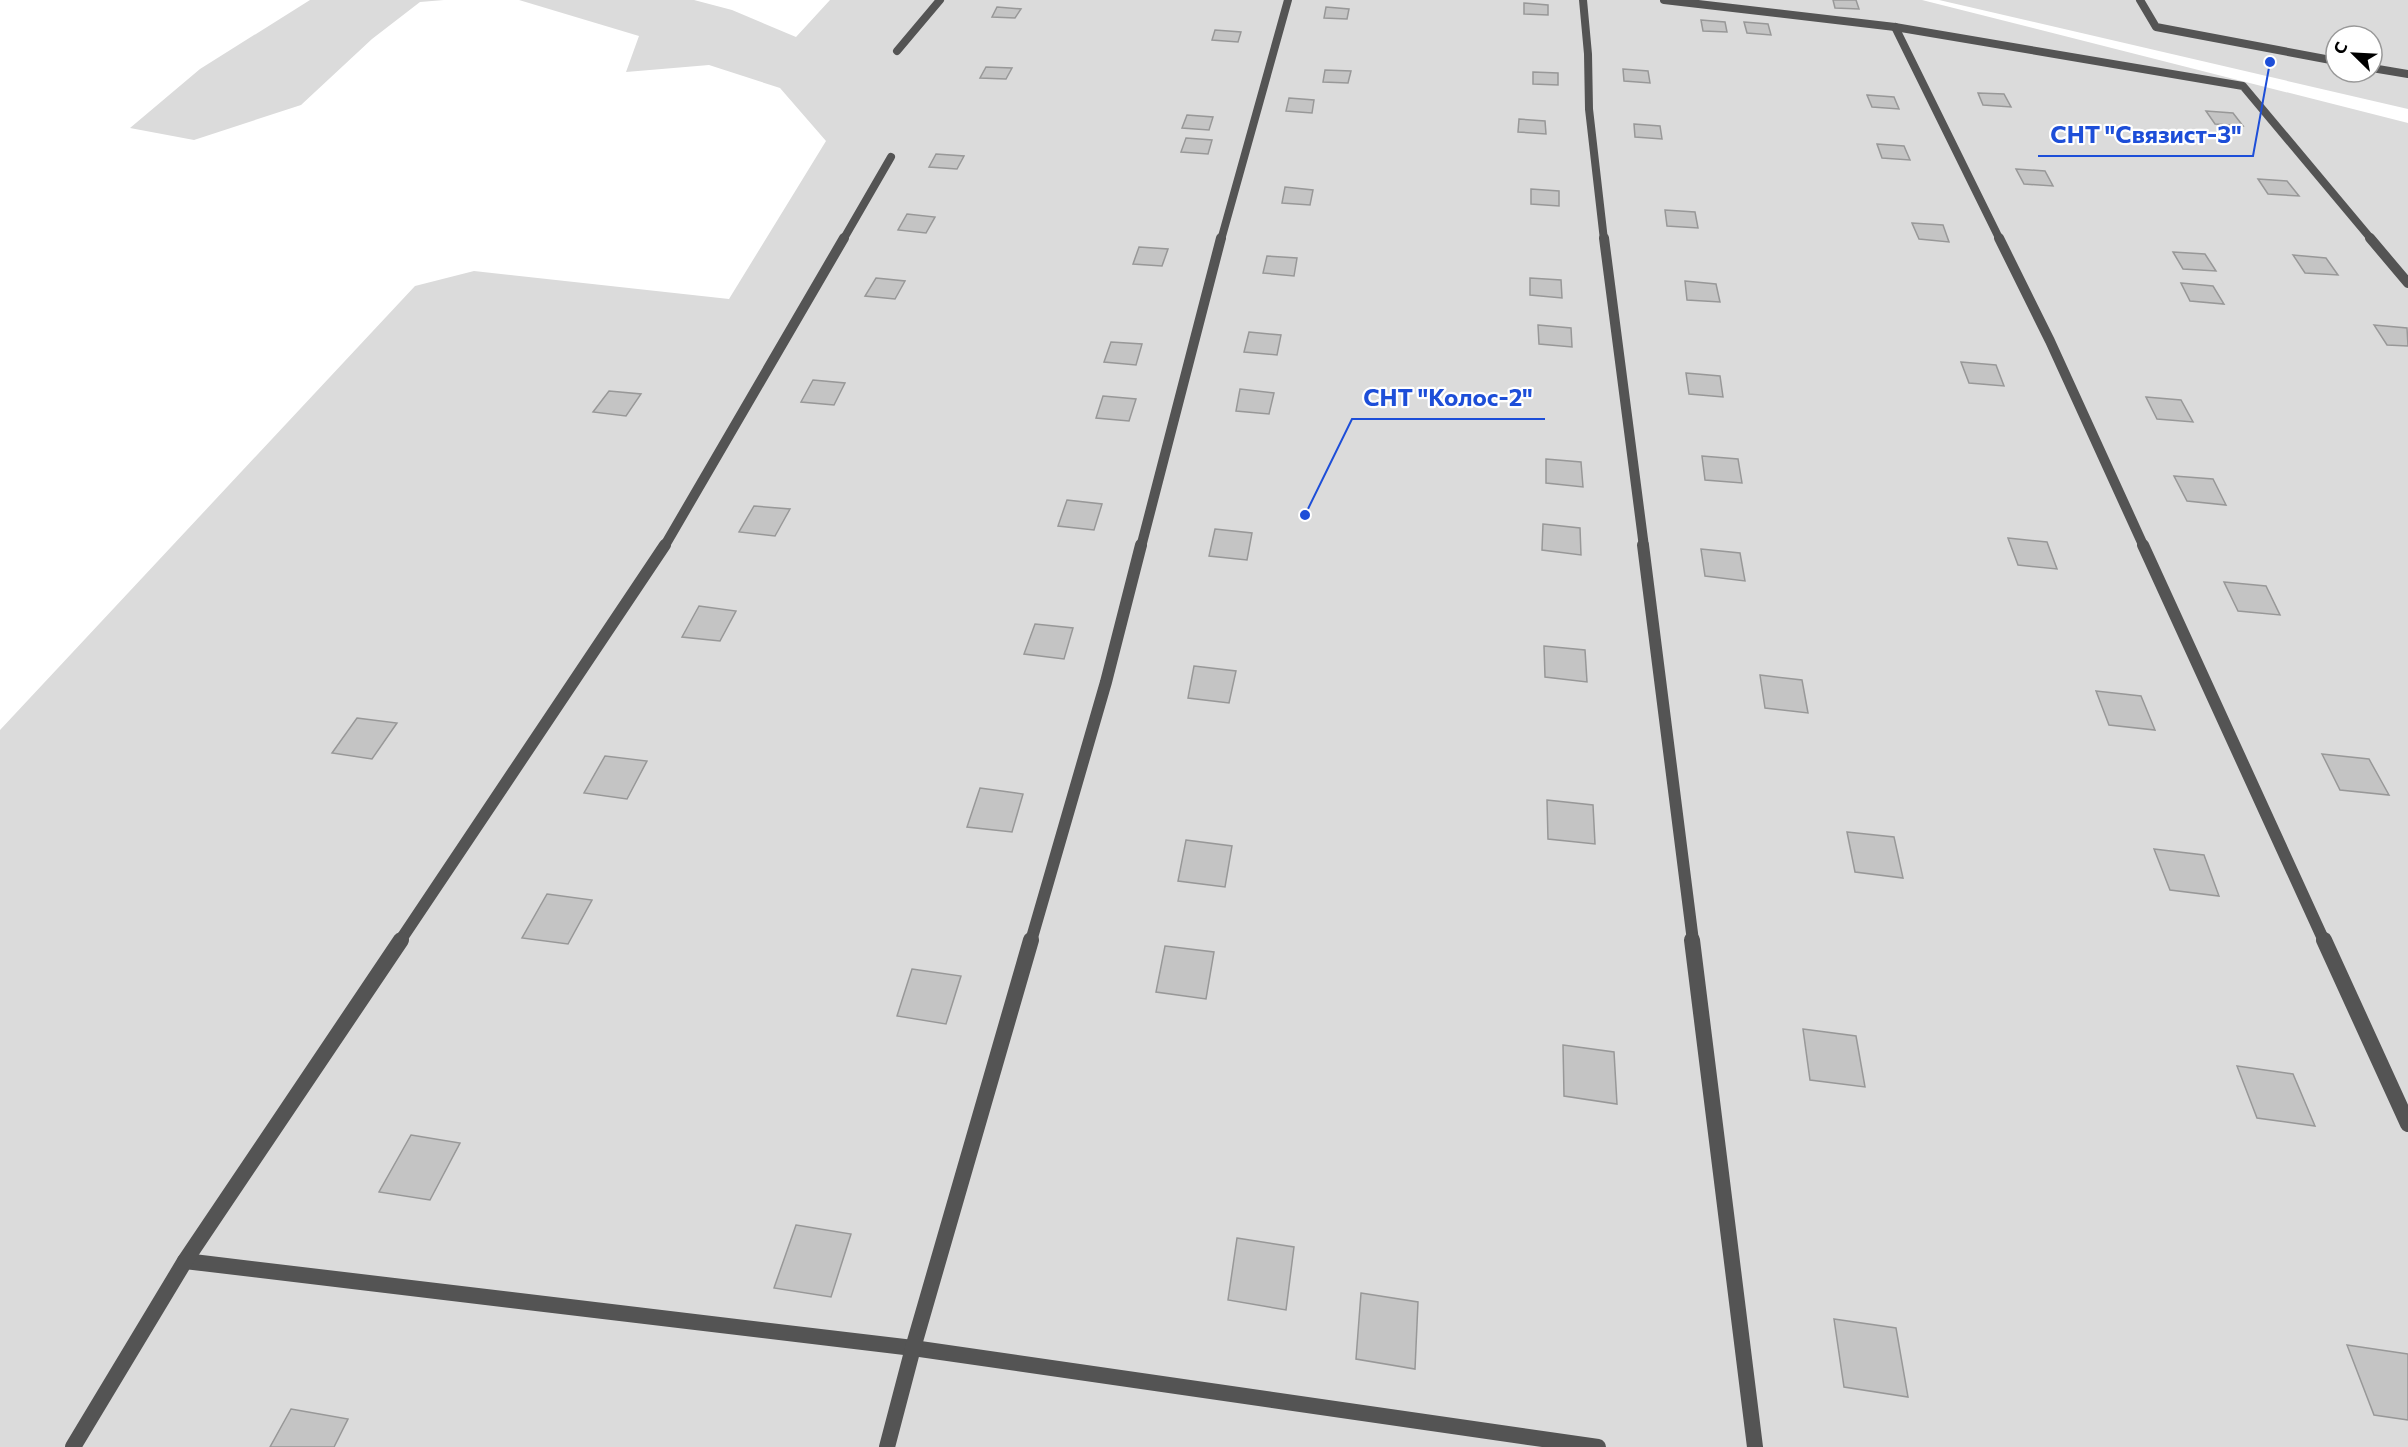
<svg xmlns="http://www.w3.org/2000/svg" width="2408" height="1447" viewBox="0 0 2408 1447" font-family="Commissioner,sans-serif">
<rect width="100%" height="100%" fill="#fff"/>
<g fill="#dbdbdb" fill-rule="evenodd">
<polygon points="310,0 444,0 420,2 372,39 301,105 194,140 130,128 200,69"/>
<polygon points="519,0 694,0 732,10 796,37 830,0 1922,0 2408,123 2408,1447 0,1447 0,730 415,286 474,271 729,299 826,141 780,88 709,65 626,72 639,36"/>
<path d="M1939 0H2408V109ZM2336 36H2372V72H2336Z"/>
</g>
<g fill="#c4c4c4" stroke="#989898" stroke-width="1.5">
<polygon points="1833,0 1856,0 1859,9 1835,8"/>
<polygon points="1524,3 1548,5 1548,15 1524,14"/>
<polygon points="997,7 1021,9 1015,18 992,17"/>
<polygon points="1326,7 1349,9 1347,19 1324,18"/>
<polygon points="1701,20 1725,22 1727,32 1703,31"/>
<polygon points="1744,22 1768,24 1771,35 1747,33"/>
<polygon points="1215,30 1241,32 1238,42 1212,40"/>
<polygon points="986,67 1012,68 1006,79 980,78"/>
<polygon points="1623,69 1648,71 1650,83 1624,81"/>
<polygon points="1325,70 1351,71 1348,83 1323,82"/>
<polygon points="1533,72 1558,73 1558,85 1533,84"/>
<polygon points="1978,93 2004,94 2011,107 1983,105"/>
<polygon points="1867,95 1894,97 1899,109 1872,107"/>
<polygon points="1289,98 1314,100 1312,113 1286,111"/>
<polygon points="2206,111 2233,113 2243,126 2215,124"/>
<polygon points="1187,115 1213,117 1209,130 1182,128"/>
<polygon points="1519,119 1545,121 1546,134 1518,132"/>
<polygon points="1634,124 1660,126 1662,139 1635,137"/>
<polygon points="1186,138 1212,140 1208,154 1181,152"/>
<polygon points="1877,144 1904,146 1910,160 1882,158"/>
<polygon points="936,154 964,156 957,169 929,167"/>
<polygon points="2016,169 2045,171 2053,186 2024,184"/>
<polygon points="2258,179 2287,181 2299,196 2268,194"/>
<polygon points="1285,187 1313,190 1310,205 1282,203"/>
<polygon points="1531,189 1559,191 1559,206 1531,204"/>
<polygon points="1665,210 1695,212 1698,228 1667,226"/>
<polygon points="907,214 935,217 926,233 898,230"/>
<polygon points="1912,223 1943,225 1949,242 1919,239"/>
<polygon points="1139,247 1168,249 1162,266 1133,264"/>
<polygon points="2173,252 2205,254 2216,271 2183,269"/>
<polygon points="2293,255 2326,258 2338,275 2305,273"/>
<polygon points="1267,256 1297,258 1294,276 1263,273"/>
<polygon points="876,278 905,281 895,299 865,296"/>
<polygon points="1530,278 1561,280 1562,298 1530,295"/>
<polygon points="1685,281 1716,284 1720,302 1687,300"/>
<polygon points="2181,283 2213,286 2224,304 2190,301"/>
<polygon points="1538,325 1571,328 1572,347 1539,344"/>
<polygon points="2374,325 2407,328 2408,346 2387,345"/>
<polygon points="1249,332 1281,335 1277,355 1244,352"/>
<polygon points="1111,342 1142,344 1136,365 1104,362"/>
<polygon points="1961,362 1996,365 2004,386 1969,383"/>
<polygon points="1686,373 1720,376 1723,397 1689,394"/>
<polygon points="813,380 845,383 834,405 801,402"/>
<polygon points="1240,389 1274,393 1269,414 1236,411"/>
<polygon points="609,391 641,394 626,416 593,412"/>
<polygon points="1103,396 1136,399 1129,421 1096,418"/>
<polygon points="2146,397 2181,400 2193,422 2157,419"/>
<polygon points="1702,456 1738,459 1742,483 1705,480"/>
<polygon points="1546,459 1581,462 1583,487 1546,483"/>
<polygon points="2174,476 2213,479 2226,505 2187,501"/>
<polygon points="1067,500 1102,504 1094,530 1058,526"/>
<polygon points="754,506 790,509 775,536 739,532"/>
<polygon points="1543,524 1580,528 1581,555 1542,550"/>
<polygon points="1215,529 1252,533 1247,560 1209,556"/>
<polygon points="2008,538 2047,542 2057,569 2018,565"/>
<polygon points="1701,549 1740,553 1745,581 1705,576"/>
<polygon points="2224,582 2266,586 2280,615 2238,611"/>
<polygon points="699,606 736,611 720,641 682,637"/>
<polygon points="1035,624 1073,628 1064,659 1024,654"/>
<polygon points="1544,646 1585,650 1587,682 1545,677"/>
<polygon points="1194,666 1236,671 1229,703 1188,698"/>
<polygon points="1760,675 1802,680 1808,713 1765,708"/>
<polygon points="2096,691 2141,696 2155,730 2109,725"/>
<polygon points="357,718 397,723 372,759 332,753"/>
<polygon points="2322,754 2369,759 2389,795 2340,790"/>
<polygon points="605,756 647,761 627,799 584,793"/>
<polygon points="980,788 1023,794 1012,832 967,827"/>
<polygon points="1547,800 1593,805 1595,844 1548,839"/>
<polygon points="1847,832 1894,837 1903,878 1855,872"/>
<polygon points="1186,840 1232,846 1225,887 1178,881"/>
<polygon points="2154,849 2204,855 2219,896 2170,890"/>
<polygon points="547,894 592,900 568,944 522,938"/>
<polygon points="1165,946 1214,952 1206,999 1156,992"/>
<polygon points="912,969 961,976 946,1024 897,1016"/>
<polygon points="1803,1029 1856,1036 1865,1087 1810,1080"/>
<polygon points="1563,1045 1614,1052 1617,1104 1564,1096"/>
<polygon points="2237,1066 2293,1074 2315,1126 2257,1118"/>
<polygon points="411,1135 460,1143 430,1200 379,1192"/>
<polygon points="796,1225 851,1234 831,1297 774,1288"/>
<polygon points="1237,1238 1294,1247 1286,1310 1228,1300"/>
<polygon points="1361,1293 1418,1302 1415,1369 1356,1359"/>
<polygon points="1834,1319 1896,1328 1908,1397 1844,1387"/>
<polygon points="2347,1345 2408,1354 2408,1420 2374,1415"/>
<polygon points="291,1409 348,1419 334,1447 270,1447"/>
</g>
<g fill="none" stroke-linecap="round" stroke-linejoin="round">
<g stroke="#545454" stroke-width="8">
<polyline points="1583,0 1588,54 1589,109 1604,240"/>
<polyline points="1664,0 1895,27 2243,86 2372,240"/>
<polyline points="2140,0 2156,27 2336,61"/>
<polyline points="1895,27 2000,240"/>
<polyline points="897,51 940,0"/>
<polyline points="2372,68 2408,74"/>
<polyline points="843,240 891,157"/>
<polyline points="1221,240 1288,0"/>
</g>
<g stroke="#545454" stroke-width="10">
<polyline points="1604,238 1644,547"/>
<polyline points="1999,238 2050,341 2144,547"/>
<polyline points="2370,238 2408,283"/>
<polyline points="664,547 844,238"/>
<polyline points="1141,547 1221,238"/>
</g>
<g stroke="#545454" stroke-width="12">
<polyline points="1643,545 1693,941"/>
<polyline points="2143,545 2324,941"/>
<polyline points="400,941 665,545"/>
<polyline points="1031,941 1106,682 1141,545"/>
</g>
<g stroke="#545454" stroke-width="16">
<polyline points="1692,940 1755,1447"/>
<polyline points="2324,940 2408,1124"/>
<polyline points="185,1261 913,1348 1598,1447"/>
<polyline points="73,1447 185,1261 401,940"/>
<polyline points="887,1447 913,1348 1031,940"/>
</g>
</g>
<path fill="none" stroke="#1d4ed8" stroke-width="2" d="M2270 62L2253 156H2038M1305 515L1352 419H1545"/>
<g fill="#1d4ed8" stroke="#fff" stroke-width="2">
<circle cx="2270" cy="62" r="6"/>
<circle cx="1305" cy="515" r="6"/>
</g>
<g font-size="24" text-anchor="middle" font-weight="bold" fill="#1d4ed8" stroke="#fff" stroke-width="4.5" stroke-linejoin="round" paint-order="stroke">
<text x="2146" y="143">СНТ "Связист-3"</text>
<text x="1448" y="406">СНТ "Колос-2"</text>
</g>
<g transform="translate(2354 54) rotate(294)"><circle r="28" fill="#ffffff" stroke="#999999" stroke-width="1.5"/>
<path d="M0-4.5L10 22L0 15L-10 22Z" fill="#000000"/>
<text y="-9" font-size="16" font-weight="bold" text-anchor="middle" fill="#000000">С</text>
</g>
</svg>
